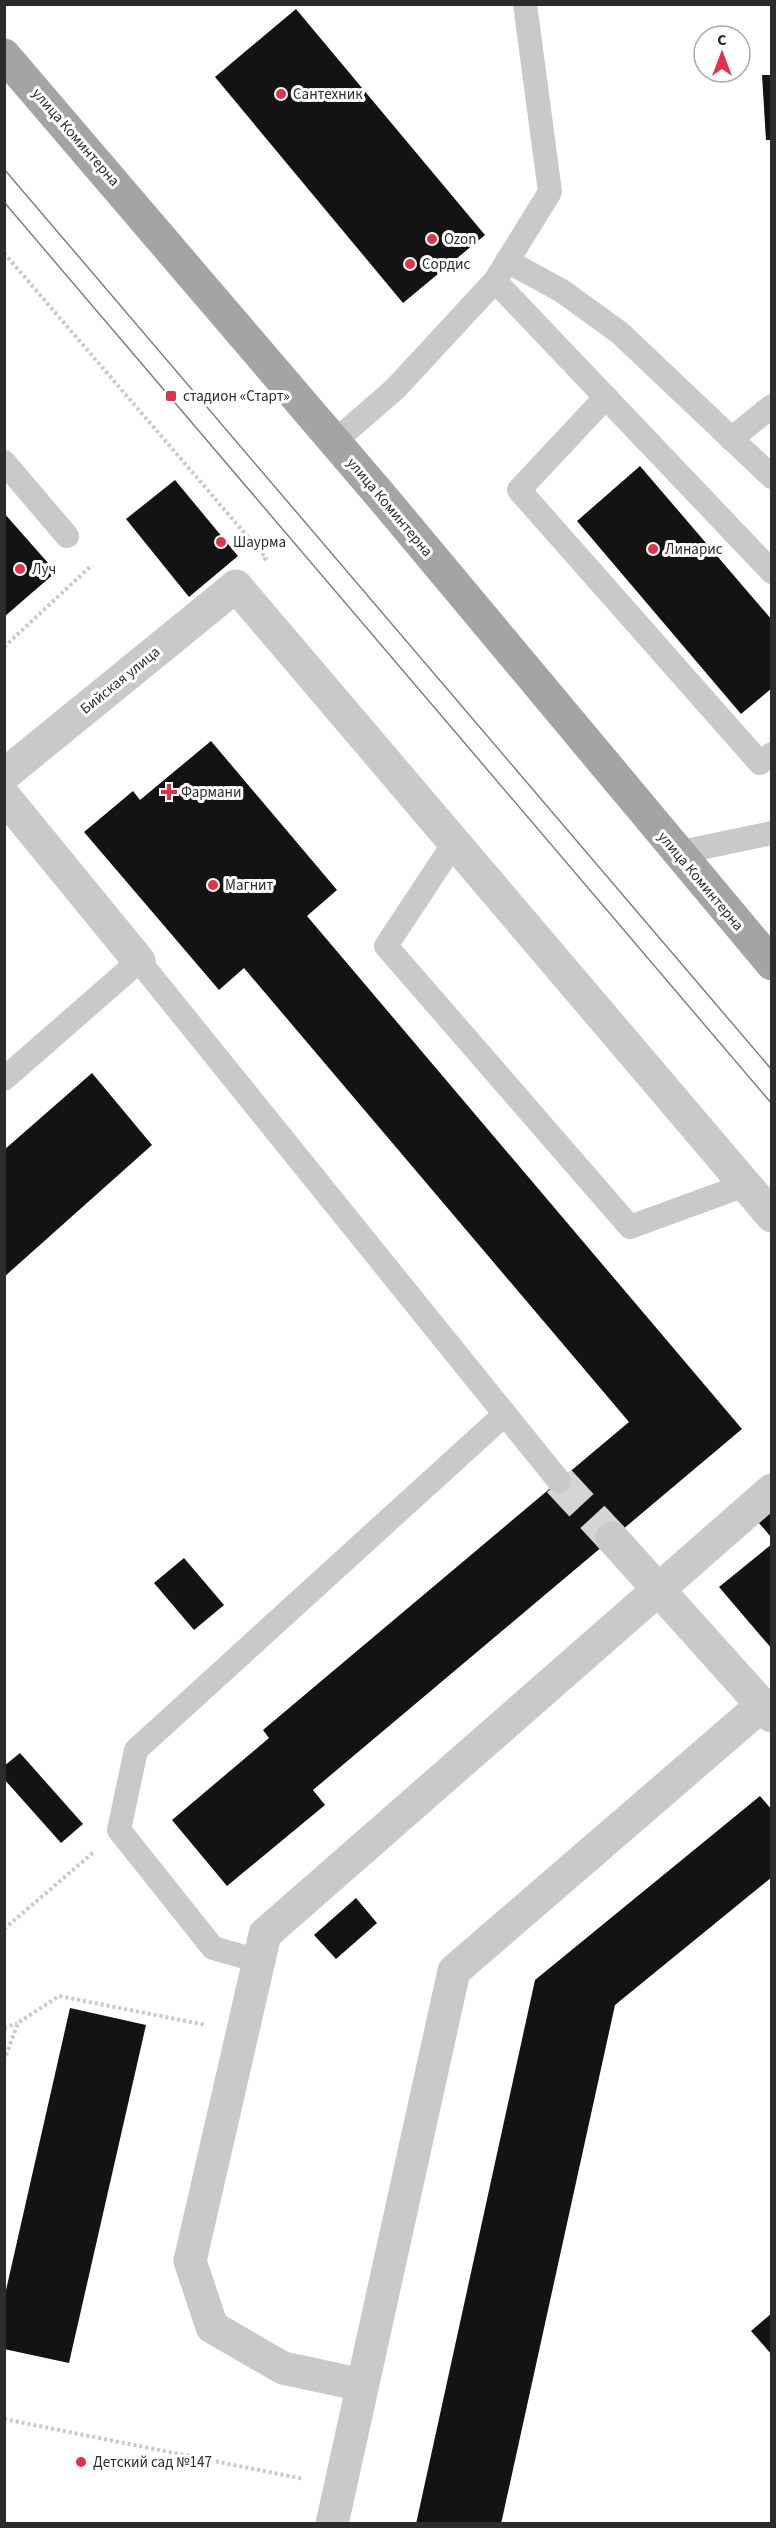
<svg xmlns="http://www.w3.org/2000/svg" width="776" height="2528" viewBox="0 0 776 2528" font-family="'Source Sans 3',sans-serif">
<rect width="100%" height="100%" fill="#fff"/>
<g fill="#131313">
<polygon points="296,9 485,235 403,303 215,77"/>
<polygon points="762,75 772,75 772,140 766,140"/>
<polygon points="640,466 772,620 772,688 741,714 577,521"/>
<polygon points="175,480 238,556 189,597 126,519"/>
<polygon points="4,513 56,572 4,617"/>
<polygon points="211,741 337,890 307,916 742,1429 313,1790 325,1805 227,1886 172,1820 269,1738 263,1730 629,1422 244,968 219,990 84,832 133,791 140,800"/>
<polygon points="92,1073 152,1145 4,1277 4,1150"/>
<polygon points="772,1511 772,1538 758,1522"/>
<polygon points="772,1544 772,1649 719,1587"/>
<polygon points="184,1558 224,1605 194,1630 154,1583"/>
<polygon points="20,1753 83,1824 61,1843 4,1779 4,1766"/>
<polygon points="760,1796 772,1810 772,1877 615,2005 501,2524 416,2524 535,1980"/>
<polygon points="356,1898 377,1923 336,1959 314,1935"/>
<polygon points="70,2008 146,2025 69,2363 4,2349 4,2299"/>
<polygon points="772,2313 772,2355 751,2331"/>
</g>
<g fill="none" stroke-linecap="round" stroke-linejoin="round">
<polyline stroke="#d5d5d5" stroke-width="33" stroke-dasharray="33 16" stroke-linecap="butt" points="559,1481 612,1538"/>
<g stroke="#c9c9c9" stroke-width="4" stroke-dasharray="3 3" stroke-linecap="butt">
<polyline points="4,253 266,558 263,561"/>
<polyline points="4,647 92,565"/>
<polyline points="4,1929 95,1851"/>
<polyline points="4,2028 17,2023"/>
<polyline points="4,2061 18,2023 59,1996 206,2025"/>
<polyline points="4,2419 304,2479"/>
</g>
<g stroke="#c9c9c9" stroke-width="24">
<polyline points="507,261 562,291 620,333 772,477"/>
<polyline points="495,281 772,572"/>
<polyline points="606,397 519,490 760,763 772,754"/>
<polyline points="731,439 772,406"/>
<polyline points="335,441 395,389 495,281 550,192 525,4"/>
<polyline points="4,462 67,536"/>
<polyline points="454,843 386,946 630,1227 745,1185"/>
<polyline points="676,853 772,833"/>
<polyline points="4,1079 139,961 559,1481"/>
<polyline points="259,1961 213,1948 119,1830 136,1750 505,1414"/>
</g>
<g stroke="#c9c9c9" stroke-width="33">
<polyline points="4,775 236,586 772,1216"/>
<polyline points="4,796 139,961"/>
<polyline points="612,1538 772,1716"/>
<polyline points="362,2385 283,2368 212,2327 190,2261 265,1934 772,1490"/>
<polyline points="332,2524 454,1971 761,1706"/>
</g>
<polyline stroke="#a4a4a4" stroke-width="33" points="4,55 382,497 772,964"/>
<g stroke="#818181" stroke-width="1.5">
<polyline points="4,169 772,1070"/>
<polyline points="4,202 772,1104"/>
</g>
</g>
<g fill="#e0324a" stroke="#fff" stroke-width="2">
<circle cx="281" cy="94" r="6"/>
<circle cx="432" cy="239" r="6"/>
<circle cx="410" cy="264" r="6"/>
<rect x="165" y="390" width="12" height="12" rx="3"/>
<circle cx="221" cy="542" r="6"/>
<circle cx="653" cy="549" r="6"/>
<circle cx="20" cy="569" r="6"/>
<path d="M166 783h6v6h6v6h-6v6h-6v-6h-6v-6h6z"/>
<circle cx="213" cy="885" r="6"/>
<circle cx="81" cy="2462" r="6"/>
</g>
<g text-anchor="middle" stroke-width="6" stroke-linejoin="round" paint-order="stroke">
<g font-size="15" fill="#2c2c2c" stroke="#fff" text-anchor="start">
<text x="293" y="99">Сантехник</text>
<text x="444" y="244">Ozon</text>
<text x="422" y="269">Сордис</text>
<text x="183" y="401">стадион «Старт»</text>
<text x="233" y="547">Шаурма</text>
<text x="665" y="554">Линарис</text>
<text x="32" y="574">Луч</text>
<text x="181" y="797">Фармани</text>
<text x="225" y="890">Магнит</text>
<text x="93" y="2467">Детский сад №147</text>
</g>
<g font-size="15" fill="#2c2c2c" stroke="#fff">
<text transform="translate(76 137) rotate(49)" y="5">улица Коминтерна</text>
<text transform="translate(390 507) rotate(50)" y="5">улица Коминтерна</text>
<text transform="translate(120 680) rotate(-39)" y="5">Бийская улица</text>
<text transform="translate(701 881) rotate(50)" y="5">улица Коминтерна</text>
</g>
</g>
<rect width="776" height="2528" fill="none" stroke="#2c2c2c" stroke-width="12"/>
<g transform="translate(722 54)"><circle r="28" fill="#ffffff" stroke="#ababab" stroke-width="1.5"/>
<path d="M0-4.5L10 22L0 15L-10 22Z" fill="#e0324a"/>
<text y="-9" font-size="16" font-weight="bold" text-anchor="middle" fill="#2c2c2c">С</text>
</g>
</svg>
